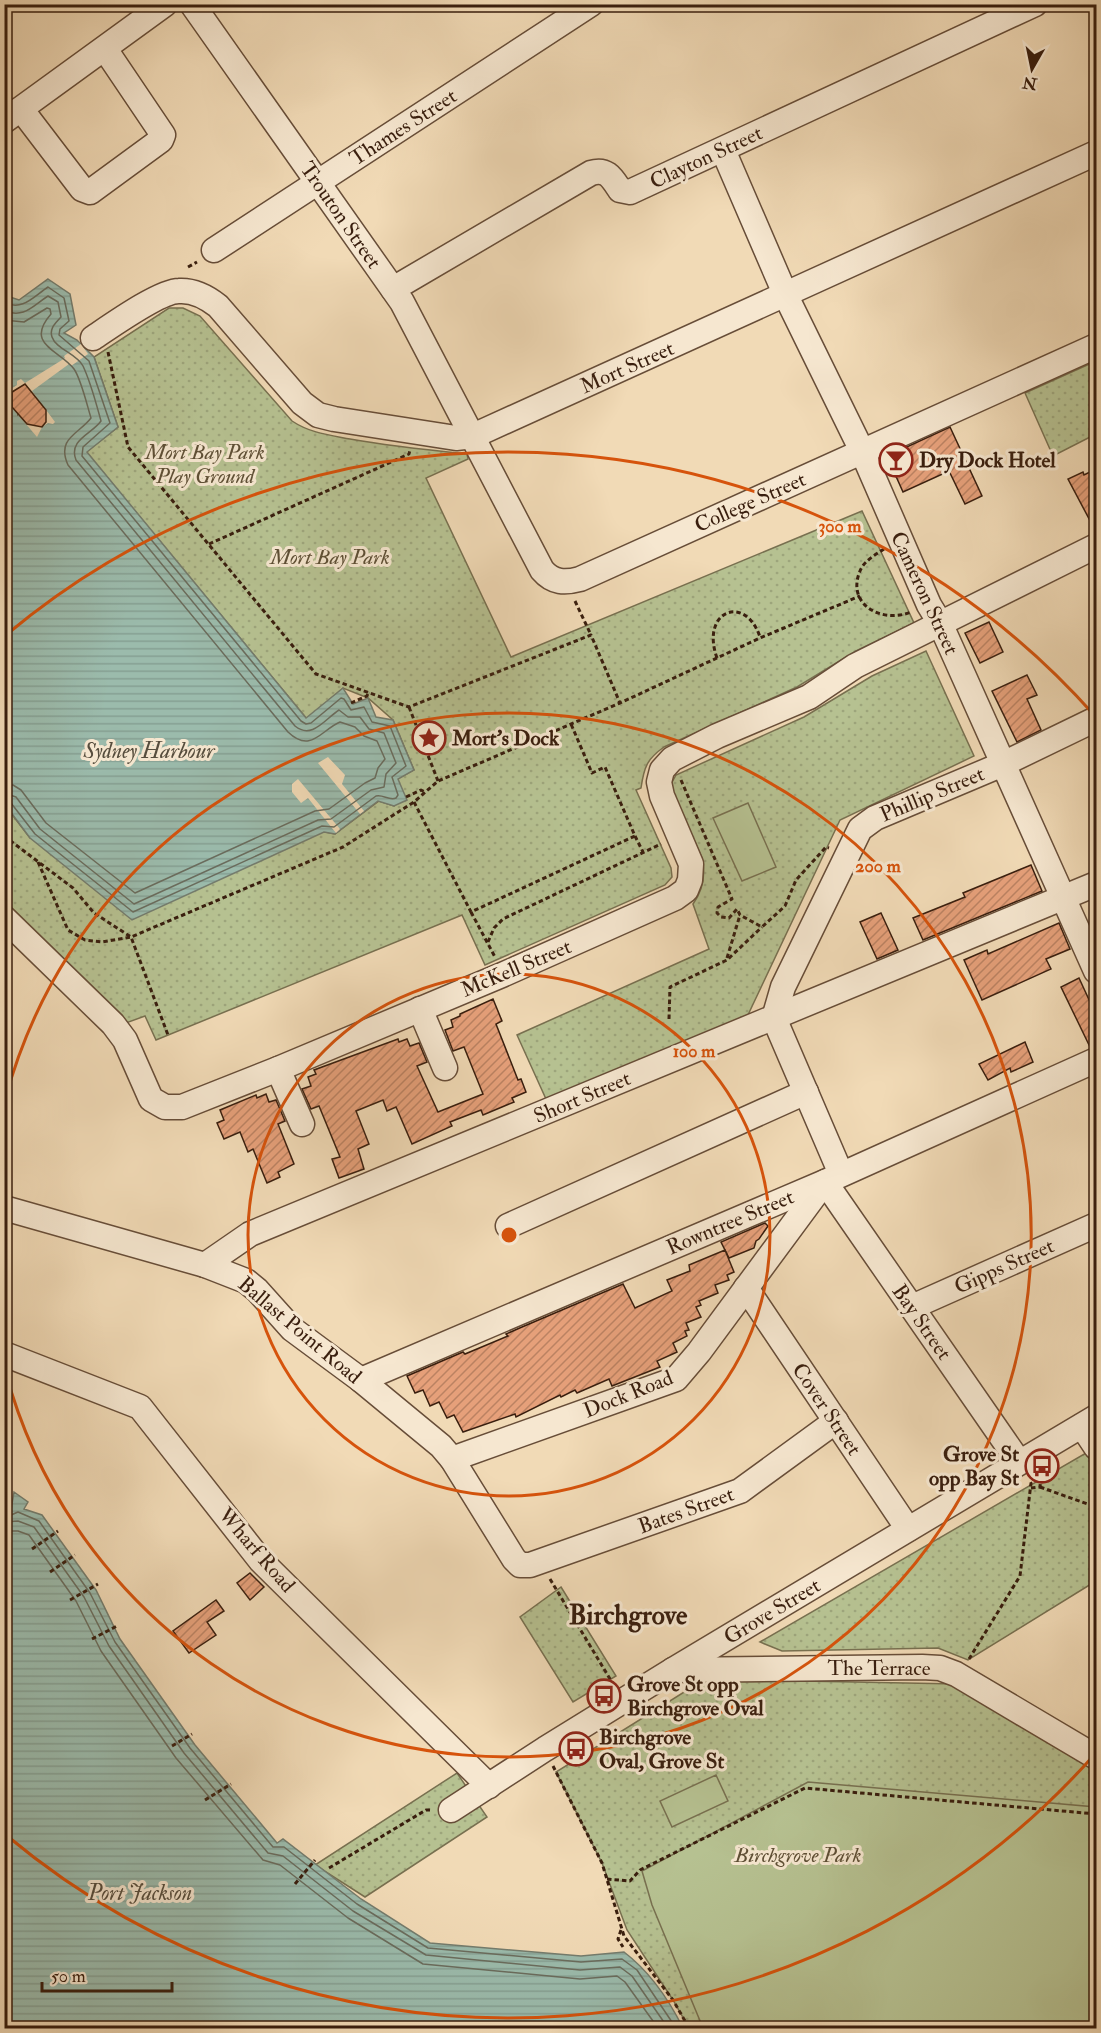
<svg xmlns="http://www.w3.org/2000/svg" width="1101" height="2033" viewBox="0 0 1101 2033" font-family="'IM FELL Double Pica',serif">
<defs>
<pattern id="grass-dots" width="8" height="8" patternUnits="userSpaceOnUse" patternTransform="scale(1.5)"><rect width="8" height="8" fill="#b6c191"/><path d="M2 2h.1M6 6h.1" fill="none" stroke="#9da57c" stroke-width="1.8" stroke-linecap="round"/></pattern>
<pattern id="water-rules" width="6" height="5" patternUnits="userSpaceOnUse" patternTransform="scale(1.5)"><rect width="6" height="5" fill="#9bbbac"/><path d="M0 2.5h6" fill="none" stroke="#86a093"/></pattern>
<pattern id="building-hatch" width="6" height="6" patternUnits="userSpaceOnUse" patternTransform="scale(1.5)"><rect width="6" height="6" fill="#e6a07a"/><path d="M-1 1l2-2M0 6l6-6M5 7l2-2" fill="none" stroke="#bb8262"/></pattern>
</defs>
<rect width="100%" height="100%" fill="#f1dab6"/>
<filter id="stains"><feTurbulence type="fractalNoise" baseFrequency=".00333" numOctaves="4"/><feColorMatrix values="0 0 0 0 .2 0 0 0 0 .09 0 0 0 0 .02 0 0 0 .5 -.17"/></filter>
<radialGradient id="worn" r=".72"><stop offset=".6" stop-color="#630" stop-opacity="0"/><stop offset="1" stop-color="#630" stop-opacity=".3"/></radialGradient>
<g fill="url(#grass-dots)" stroke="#787050" stroke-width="1.5">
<path d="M169 308H183L200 316 292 421C310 433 329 435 350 439 389 446 428 450 467 454L468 459 426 478 511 657 862 511 914 623 856 651 797 687 664 747C647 759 644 767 641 788L636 790 671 868 672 877 665 885 485 965 462 915 156 1040 145 1016 126 1023 5 905 4 804 30 838 325 832 335 834 379 801 394 806 397 779 414 770 393 720 368 698 343 688 307 719 86 452 118 427 94 357Z"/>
<polygon points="1096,361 1096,434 1053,456 1025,393"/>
<path d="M926 651 974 756 840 820 747 1017 546 1099 517 1035 709 949 693 904C703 890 706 875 702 858L672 790 671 784 676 775 804 717 872 676Z"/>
<polygon points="1086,1453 1096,1469 1096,1581 968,1660 938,1648 782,1651 760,1642"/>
<polygon points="561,1587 616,1676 573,1702 520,1617"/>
<polygon points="705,1679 958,1684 1096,1770 1096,2028 689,2028 673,2000 627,1930 602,1863 556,1772"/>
<polygon points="457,1773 487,1817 365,1897 315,1865"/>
</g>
<g fill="#b6c191" stroke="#787050" stroke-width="1.5">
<polygon points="748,803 776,867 742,881 713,818"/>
<polygon points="716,1775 728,1801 672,1827 660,1801"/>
<polygon points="808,1782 1096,1807 1096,2028 703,2028 652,1905 642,1871"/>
</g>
<g fill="url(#water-rules)" stroke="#747c6d" stroke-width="1.5">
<polygon points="48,279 70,294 76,325 64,333 77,340 94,357 118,427 87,452 306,718 343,688 353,704 368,698 376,717 393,720 414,770 398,779 407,800 394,806 378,801 335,834 324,832 132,920 30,838 4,803 4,295 19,300"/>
<path d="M14 1492 28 1502 24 1509 42 1515 96 1590 120 1639 195 1745 277 1843 283 1839 361 1899 430 1943 581 1956 624 1952C649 1971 669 2000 683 2028H5L4 1507 11 1510Z"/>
</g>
<g fill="#f1dab6">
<polygon points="81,344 88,354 71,366 69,364 32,391 55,422 53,424 48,423 42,427 37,437 4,398 5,391 8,391 17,385 17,381 21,379 25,383 62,360 65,358 64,356"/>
<polygon points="328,757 345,775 342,784 364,811 360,814 318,763"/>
<polygon points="298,779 340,829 336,833 308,798 301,803 292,792 292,784"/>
</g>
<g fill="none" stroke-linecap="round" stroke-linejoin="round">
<g stroke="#6a6c5d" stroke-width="1.5">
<path d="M4 302C22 312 34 296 48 287L64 298 69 321 60 329 59 335 89 361 110 423 83 447 82 456 301 721 306 724 311 723 341 698 344 699 351 710 364 707 372 722 390 726 406 766 392 777 398 795 396 798C389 801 383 794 376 796L334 827 322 826 133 912 35 834 11 803 4 801"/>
<path d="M4 311C25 318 31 307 48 296L58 302 61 317C56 323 49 328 52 337 56 349 77 354 83 366 91 383 96 403 101 421 92 434 68 440 76 460L295 726C312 740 325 719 339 710L348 717H360L369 729 384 733 396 763 386 774 384 787 371 790 331 819 318 820 134 904 40 829 16 797 4 793"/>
<path d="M4 320 24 322 47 308 50 309 51 314C24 345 60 350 74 369 81 379 87 405 91 418 79 434 56 438 68 465L288 732C311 754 321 730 340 722L355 727 364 736 377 741 385 759 378 768 375 778 365 783 329 809 315 811 135 893 46 823 21 790 13 785 4 784"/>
<polyline points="4,1514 11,1515 18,1512 39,1521 90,1593 115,1642 190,1748 273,1847 284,1847 357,1904 428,1948 581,1962 622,1959 637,1970 676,2028"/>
<polyline points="4,1522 18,1521 34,1527 84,1597 109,1646 184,1753 268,1853 283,1856 353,1911 426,1955 580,1970 620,1967 632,1976 668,2028"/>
<polyline points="4,1531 18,1531 29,1535 76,1601 101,1651 176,1758 263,1860 280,1865 348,1918 423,1964 580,1979 617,1976 625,1982 658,2028"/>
</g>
<g stroke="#564d3d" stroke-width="1.5" stroke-dasharray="8 6" stroke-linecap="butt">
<polyline points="4,410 18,415"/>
<polyline points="4,418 18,415"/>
</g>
</g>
<g fill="url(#building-hatch)" stroke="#391e0e" stroke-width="1.5">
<polygon points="25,384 46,410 46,422 42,427 27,424 12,407 12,392"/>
<polygon points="950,427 982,496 965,504 949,471 903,492 887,456"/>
<polygon points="1096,469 1096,532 1068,479 1083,472 1084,475"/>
<polygon points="989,622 1003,652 980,663 965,633"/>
<polygon points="1027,675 1037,695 1027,699 1041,730 1017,742 992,691"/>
<polygon points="1031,865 1042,891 923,940 913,918 965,897 963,893"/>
<polygon points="881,913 898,950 877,959 860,922"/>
<polygon points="1059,923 1070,949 1046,959 1051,969 982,1000 964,960 987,950 988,954"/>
<polygon points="1079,978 1096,1015 1096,1046 1090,1047 1061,987"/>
<polygon points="493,999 502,1021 496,1024 518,1080 521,1079 526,1092 512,1098 514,1102 483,1115 481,1110 450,1122 452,1126 412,1144 396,1107 387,1111 383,1100 356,1111 369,1144 358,1149 364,1169 339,1178 332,1159 340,1157 319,1106 311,1109 302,1089 311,1086 308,1077 316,1074 314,1070 398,1039 399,1042 407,1039 410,1046 419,1043 427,1062 417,1066 438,1112 483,1094 464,1047 453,1051 445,1030 453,1027 451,1020 460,1016 460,1014"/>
<polygon points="1025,1042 1033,1062 1011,1072 1010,1068 988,1080 979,1064"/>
<polygon points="266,1094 269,1102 276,1100 285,1121 278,1124 294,1164 278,1172 280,1177 267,1183 253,1149 248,1152 240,1132 224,1139 217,1123 224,1120 220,1110 256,1095 257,1098"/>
<polygon points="765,1223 768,1226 759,1239 756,1241 754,1248 729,1258 721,1242"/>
<polygon points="725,1250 734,1272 727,1275 729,1280 715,1285 718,1293 699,1301 701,1305 696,1307 701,1317 686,1323 689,1330 685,1331 687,1336 673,1343 677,1352 657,1361 660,1367 612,1386 609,1379 577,1393 575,1390 561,1397 560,1395 516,1417 515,1414 463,1432 454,1415 447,1418 439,1402 430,1406 423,1390 415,1393 407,1376 463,1352 465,1354 508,1336 506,1334 522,1327 623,1284 635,1308 672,1291 667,1280 690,1271 689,1265"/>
<polygon points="250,1573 264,1587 250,1600 237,1583"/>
<polygon points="216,1600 224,1611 207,1622 216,1635 189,1653 173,1631"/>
</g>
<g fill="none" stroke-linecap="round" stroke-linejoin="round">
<g stroke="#674d38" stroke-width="27">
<g id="minor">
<path d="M192 4 402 302 542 570C553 583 565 583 580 579L1096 346"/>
<polyline points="21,109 82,189 90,192 161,140 163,135 105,49"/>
<polyline points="4,121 165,4"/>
<polyline points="723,150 786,296 862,451 929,605 940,623 1096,971"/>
<polyline points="214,250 591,4"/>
<path d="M393 289 591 173C607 168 612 178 620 190L630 192 1035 4"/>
<path d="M93 338C111 326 160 291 179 291 194 290 208 298 218 306L302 403 318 415 334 419 456 438 473 436 1096 153"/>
<polyline points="4,918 113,1024 125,1040 151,1099 165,1107 182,1107 278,1069 502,975 675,898 686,890 690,880 691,864 662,796 659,782 662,770 672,759 717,736 809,697 855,666 1096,546"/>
<polyline points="420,1009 445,1068"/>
<polyline points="278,1069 302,1124"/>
<polyline points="841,1174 774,1018 783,987 860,829 875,818 1003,764 1096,719"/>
<polyline points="825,1182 1019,1462"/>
<polyline points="4,1208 205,1265 246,1281 257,1290 292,1329 361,1380 441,1446 452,1459 514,1559 520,1565 530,1565 740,1491 836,1421"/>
<polyline points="508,1226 806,1092"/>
<polyline points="205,1265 250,1234 1096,884"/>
<polyline points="746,1288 908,1529"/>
<polyline points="912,1307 1096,1225"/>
<polyline points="4,1354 140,1407 261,1561 489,1786"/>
<polyline points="361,1380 825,1182 1096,1060"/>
<polyline points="1082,1426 1096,1447"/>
<polyline points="452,1459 676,1379 699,1352 823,1184"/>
<polyline points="673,1670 922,1667 940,1668 956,1674 1096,1757"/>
<polyline points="451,1810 545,1749 673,1670 1096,1417"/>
</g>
</g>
<g stroke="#391e0e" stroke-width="3" stroke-dasharray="4.5 3" stroke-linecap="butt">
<polyline points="188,267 197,262"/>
<polyline points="108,352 128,447 316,674 409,707 591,635 620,703"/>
<polyline points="209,544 409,454 410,450"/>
<path d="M884 549C875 555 864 561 860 571 846 604 881 624 911 612"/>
<polyline points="575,601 591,635"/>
<path d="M717 658C700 611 745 593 760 637"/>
<polyline points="351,703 367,696 368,693"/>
<polyline points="409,707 438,781"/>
<polyline points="681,780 732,899 718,907 717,913 721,917 729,918 737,909 740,915 762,927 785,906 796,880 826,847 829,848"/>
<polyline points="406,797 421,790 425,792"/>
<polyline points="414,802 471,912 635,836 605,767 592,773 571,724"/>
<polyline points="4,836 73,888 94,913 131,937 343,847 414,802 438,781 620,703 760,638 860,596"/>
<polyline points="635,836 643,852"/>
<polyline points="38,862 68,930 85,940 102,942 131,937 168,1035"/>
<polyline points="471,912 495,957"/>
<polyline points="488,942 494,928 503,919 661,844"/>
<polyline points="727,958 740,915"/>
<polyline points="669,1019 670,987 727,960 762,927"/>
<polyline points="1040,1487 1096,1507"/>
<polyline points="1031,1488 1040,1487 1041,1474"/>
<polyline points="32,1549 58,1531"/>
<polyline points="50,1572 75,1555"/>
<polyline points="550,1579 613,1684"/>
<polyline points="70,1600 98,1584"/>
<polyline points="92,1639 117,1626"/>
<polyline points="969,1659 1020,1576 1031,1483 1029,1480"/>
<polyline points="172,1746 192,1734"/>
<polyline points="553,1766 602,1863 624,1936 673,2000 689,2028"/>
<polyline points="205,1800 231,1784"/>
<polyline points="329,1868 426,1810 431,1810"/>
<polyline points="607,1879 630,1881 640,1870 805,1788 1096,1814"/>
<polyline points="295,1884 315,1860"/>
<polyline points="621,1930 618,1939 623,1947"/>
</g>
<use href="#minor" stroke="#f6e7d0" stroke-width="24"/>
</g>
<g fill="none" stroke="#d6530c" stroke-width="3">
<circle cx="509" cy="1235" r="261"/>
<path d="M5 1100A522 522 0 1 1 5 1370"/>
<path d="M1095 1754A783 783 0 0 1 6 1835M6 635A783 783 0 0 1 1095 716"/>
</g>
<defs>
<g id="bar-ring" transform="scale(1.725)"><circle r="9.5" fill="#f6e7d0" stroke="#8f2418" stroke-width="1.5"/><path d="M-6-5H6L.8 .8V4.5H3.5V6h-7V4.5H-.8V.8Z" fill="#8f2418"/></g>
<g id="sight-ring" transform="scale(1.725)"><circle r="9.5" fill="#f6e7d0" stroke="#8f2418" stroke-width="1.5"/><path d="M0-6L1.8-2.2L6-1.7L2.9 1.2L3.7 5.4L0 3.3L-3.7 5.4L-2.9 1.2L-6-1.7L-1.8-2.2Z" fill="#8f2418"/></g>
<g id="bus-ring" transform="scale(1.725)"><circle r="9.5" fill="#f6e7d0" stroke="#8f2418" stroke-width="1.5"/><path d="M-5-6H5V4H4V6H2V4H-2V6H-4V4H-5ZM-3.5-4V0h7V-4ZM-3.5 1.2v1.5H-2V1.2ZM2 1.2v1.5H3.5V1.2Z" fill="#8f2418"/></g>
</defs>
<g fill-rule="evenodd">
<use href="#bar-ring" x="896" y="460"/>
<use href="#sight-ring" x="429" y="738"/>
<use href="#bus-ring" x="1042" y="1466"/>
<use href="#bus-ring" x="604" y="1696"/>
<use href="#bus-ring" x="576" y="1749"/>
</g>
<g text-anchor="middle" stroke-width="6" stroke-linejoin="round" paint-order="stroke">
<g font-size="21" fill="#391e0e" stroke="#f6e7d0">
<text transform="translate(403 127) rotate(-33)" y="7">Thames Street</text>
<text transform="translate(706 157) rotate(-25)" y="7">Clayton Street</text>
<text transform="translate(341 215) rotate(55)" y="7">Trouton Street</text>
<text transform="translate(627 367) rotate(-24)" y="7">Mort Street</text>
<text transform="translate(750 502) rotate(-24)" y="7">College Street</text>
<text transform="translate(925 593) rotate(65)" y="7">Cameron Street</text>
<text transform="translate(932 794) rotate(-23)" y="7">Phillip Street</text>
<text transform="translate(516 968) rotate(-23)" y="7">McKell Street</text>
<text transform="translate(582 1097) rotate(-23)" y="7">Short Street</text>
<text transform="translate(730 1222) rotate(-23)" y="7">Rowntree Street</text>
<text transform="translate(1004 1266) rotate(-24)" y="7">Gipps Street</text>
<text transform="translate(922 1322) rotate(55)" y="7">Bay Street</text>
<text transform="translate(300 1330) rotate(40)" y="7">Ballast Point Road</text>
<text transform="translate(628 1394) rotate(-22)" y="7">Dock Road</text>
<text transform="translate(827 1409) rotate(56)" y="7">Cover Street</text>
<text transform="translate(686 1510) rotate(-20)" y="7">Bates Street</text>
<text transform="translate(257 1550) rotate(49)" y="7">Wharf Road</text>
<text transform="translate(772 1611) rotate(-31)" y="7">Grove Street</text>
<text x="879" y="1675">The Terrace</text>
</g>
<g font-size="21" font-style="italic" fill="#5e4f35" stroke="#f6e7d0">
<text x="205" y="459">Mort Bay Park<tspan x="205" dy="24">Play Ground</tspan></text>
<text x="330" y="564">Mort Bay Park</text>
<text x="798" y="1862">Birchgrove Park</text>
</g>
<g font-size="21" font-weight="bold" fill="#391e0e" stroke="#f6e7d0" text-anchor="start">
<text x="919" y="467">Dry Dock Hotel</text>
<text x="452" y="745">Mort's Dock</text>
<text x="1019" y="1461" text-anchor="end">Grove St<tspan x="1019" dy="24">opp Bay St</tspan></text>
<text x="627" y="1691">Grove St opp<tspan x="627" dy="24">Birchgrove Oval</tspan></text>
<text x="599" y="1744">Birchgrove<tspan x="599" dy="24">Oval, Grove St</tspan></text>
</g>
<g font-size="22" font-style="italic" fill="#564d3d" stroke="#f6e7d0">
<text x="149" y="758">Sydney Harbour</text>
<text x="140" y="1900">Port Jackson</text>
</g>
<g font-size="27" font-weight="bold" fill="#391e0e" stroke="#f6e7d0">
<text x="628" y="1624">Birchgrove</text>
</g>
</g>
<circle cx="509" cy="1235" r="9" fill="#d6530c" stroke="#f6e7d0" stroke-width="3"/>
<g font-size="18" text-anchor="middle" font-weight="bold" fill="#d6530c" stroke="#f6e7d0" stroke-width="6" stroke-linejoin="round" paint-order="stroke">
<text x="840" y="532">300 m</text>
<text x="878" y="872">200 m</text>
<text x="694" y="1057">100 m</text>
</g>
<rect width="1101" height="2033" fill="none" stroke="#f1dab6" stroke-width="24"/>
<rect x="6" y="6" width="1089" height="2021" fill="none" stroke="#391e0e" stroke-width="3"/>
<rect x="12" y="12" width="1077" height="2009" fill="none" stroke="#391e0e" stroke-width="1.5"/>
<g transform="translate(1032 69) rotate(189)" stroke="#f6e7d0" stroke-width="4.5" paint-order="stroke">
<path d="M0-4.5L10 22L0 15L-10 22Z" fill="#391e0e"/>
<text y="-9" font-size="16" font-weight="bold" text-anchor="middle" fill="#391e0e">N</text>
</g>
<path d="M42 1982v9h130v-9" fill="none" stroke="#391e0e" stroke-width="3"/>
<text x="51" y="1982" font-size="18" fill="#391e0e" stroke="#f6e7d0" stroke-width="4.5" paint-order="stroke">50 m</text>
<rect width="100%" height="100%" filter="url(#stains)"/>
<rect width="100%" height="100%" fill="url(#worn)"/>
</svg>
